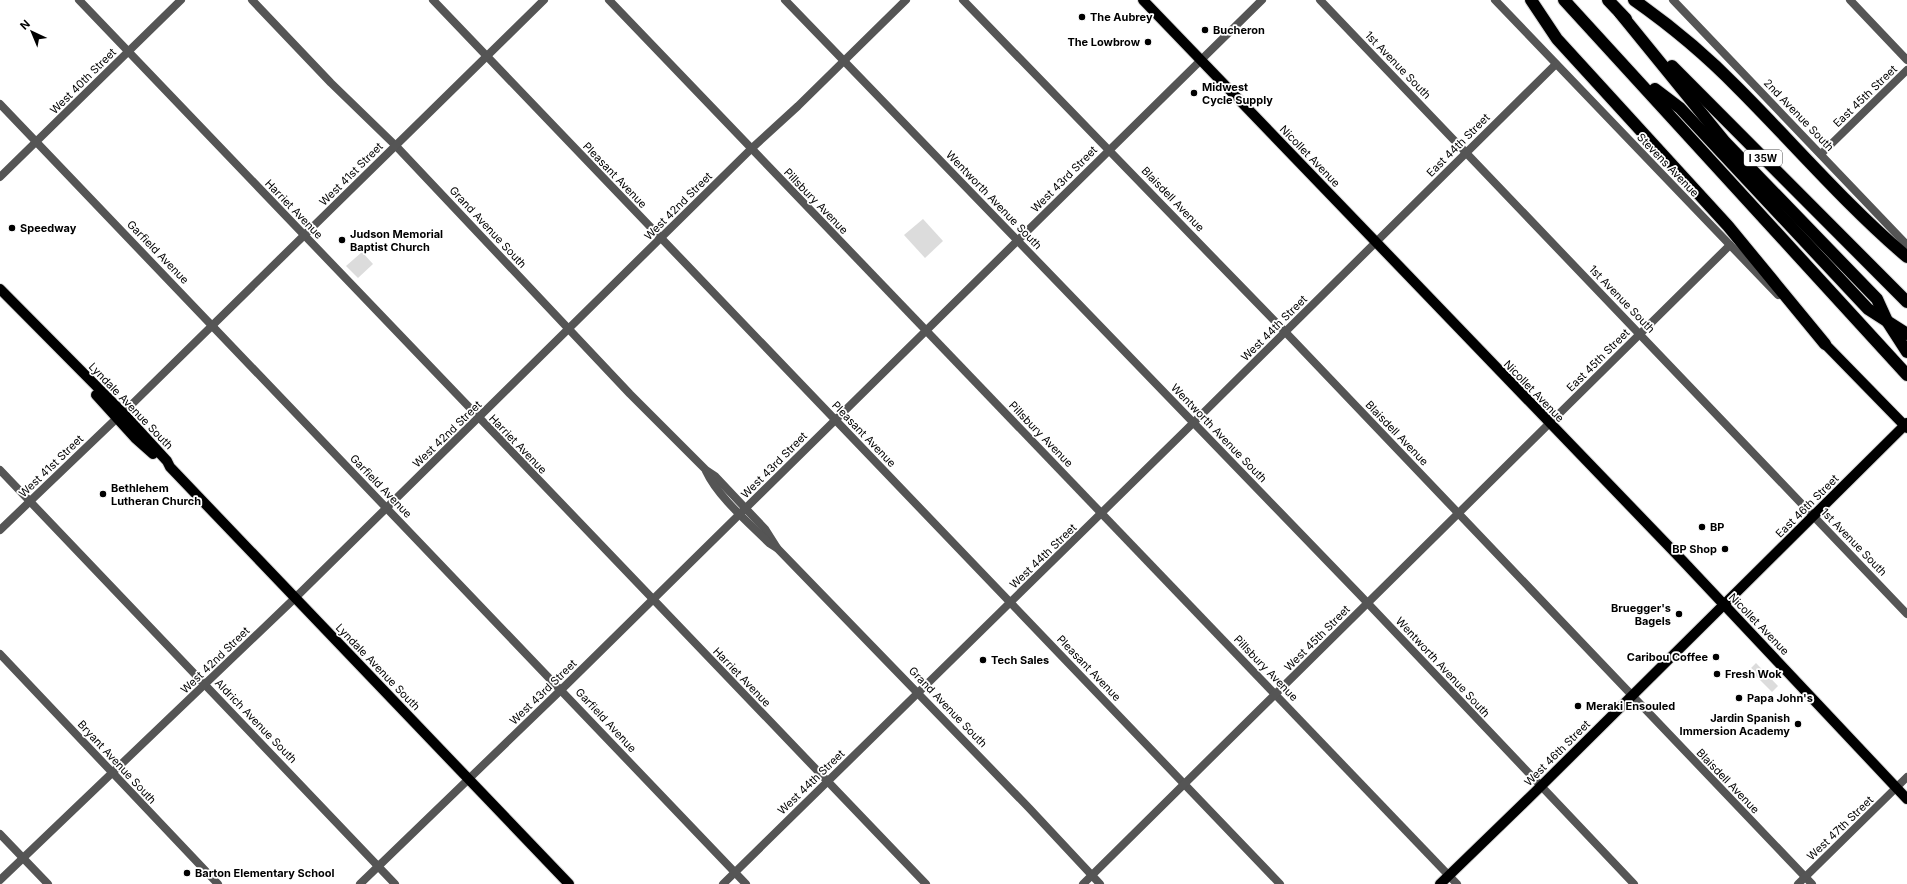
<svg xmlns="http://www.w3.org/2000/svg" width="1907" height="884" viewBox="0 0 1907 884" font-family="Inter,sans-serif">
<rect width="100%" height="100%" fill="#fff"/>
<g fill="#dcdcdc">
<polygon points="923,219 943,241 925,258 904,235"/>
<polygon points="362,252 373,264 358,278 346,266"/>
<polygon points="1756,663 1778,686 1772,692 1754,674 1756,672 1751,668"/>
</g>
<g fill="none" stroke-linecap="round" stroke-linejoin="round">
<g stroke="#dbdbdb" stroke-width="12">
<g id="major">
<polyline points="1143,0 1682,560 1907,799"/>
<polyline points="0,289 123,413 167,461 170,467 569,884"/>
<polyline points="1825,344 1907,428"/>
<polyline points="96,395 135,438 153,454"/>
<polyline points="1440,884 1534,793 1907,423"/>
</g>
</g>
<g stroke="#dbdbdb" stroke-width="14">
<g id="highway">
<polyline points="1531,0 1557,39 1728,226 1825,344"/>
<polyline points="1564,0 1907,375"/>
<polyline points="1608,0 1626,19"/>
<path d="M1634 0C1671 26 1707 56 1738 88 1794 144 1846 205 1907 257"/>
<polyline points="1620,13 1725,142 1877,299 1887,321 1907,352"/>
<polyline points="1672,66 1907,302"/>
<polyline points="1655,89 1680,108 1868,309 1907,334"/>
</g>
</g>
<g stroke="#555" stroke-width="8">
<polyline points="79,0 926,884"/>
<polyline points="252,0 331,83 396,146 630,394 706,470 715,476 765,529 777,548 1029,808 1100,884"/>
<polyline points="433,0 1280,884"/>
<polyline points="609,0 1457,884"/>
<polyline points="785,0 1359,594 1634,884"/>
<polyline points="963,0 1293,340 1812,884"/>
<polyline points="1320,0 1907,614"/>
<polyline points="1495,0 1778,295"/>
<polyline points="1673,0 1907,245"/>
<polyline points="1850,0 1907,60"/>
<polyline points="0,104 746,884"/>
<polyline points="1821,154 1907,70"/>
<polyline points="0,177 181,0"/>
<polyline points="123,413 544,0"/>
<polyline points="0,470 395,884"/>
<path d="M706 471C718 497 749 523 769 543L777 548"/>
<polyline points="0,530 117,418"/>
<polyline points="0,654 218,884"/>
<polyline points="0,834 48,884"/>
<polyline points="0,880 295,598 751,149 798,106 906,0"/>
<polyline points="360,884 566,685 1262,0"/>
<polyline points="723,884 1186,430 1556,64"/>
<polyline points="1083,884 1730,245"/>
<polyline points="1798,884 1907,777"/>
</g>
<use href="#major" stroke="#000" stroke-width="10"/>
<use href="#highway" stroke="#000" stroke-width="12"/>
</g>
<g fill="#000" stroke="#fff" stroke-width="1.5">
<circle cx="1082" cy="17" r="4"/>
<circle cx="1205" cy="30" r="4"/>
<circle cx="1148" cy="42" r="4"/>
<circle cx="1194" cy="93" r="4"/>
<circle cx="12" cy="228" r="4"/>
<circle cx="342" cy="240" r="4"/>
<circle cx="103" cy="494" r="4"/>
<circle cx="1702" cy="527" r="4"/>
<circle cx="1725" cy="549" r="4"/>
<circle cx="1679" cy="614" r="4"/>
<circle cx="1716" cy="657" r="4"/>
<circle cx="983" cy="660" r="4"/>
<circle cx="1717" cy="674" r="4"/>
<circle cx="1739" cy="698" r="4"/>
<circle cx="1578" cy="706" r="4"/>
<circle cx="1798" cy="724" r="4"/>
<circle cx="187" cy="873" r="4"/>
</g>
<g text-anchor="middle" stroke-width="3.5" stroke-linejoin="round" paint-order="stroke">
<rect fill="#fff" stroke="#4c4c4c" stroke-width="1" x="1744" y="150" width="38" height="16" rx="3"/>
<g font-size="10" font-weight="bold" fill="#000">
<text x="1763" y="162">I 35W</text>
</g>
<g font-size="11" font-weight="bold" fill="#000" stroke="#fff" text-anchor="start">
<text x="1090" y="21">The Aubrey</text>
<text x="1213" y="34">Bucheron</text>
<text x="1140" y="46" text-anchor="end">The Lowbrow</text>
<text x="1202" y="91">Midwest<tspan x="1202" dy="13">Cycle Supply</tspan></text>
<text x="20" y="232">Speedway</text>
<text x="350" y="238">Judson Memorial<tspan x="350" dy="13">Baptist Church</tspan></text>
<text x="111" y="492">Bethlehem<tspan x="111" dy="13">Lutheran Church</tspan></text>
<text x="1710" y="531">BP</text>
<text x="1717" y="553" text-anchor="end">BP Shop</text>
<text x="1671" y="612" text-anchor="end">Bruegger's<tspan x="1671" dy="13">Bagels</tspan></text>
<text x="1708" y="661" text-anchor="end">Caribou Coffee</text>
<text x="991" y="664">Tech Sales</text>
<text x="1725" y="678">Fresh Wok</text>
<text x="1747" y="702">Papa John's</text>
<text x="1586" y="710">Meraki Ensouled</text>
<text x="1790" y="722" text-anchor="end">Jardin Spanish<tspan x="1790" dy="13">Immersion Academy</tspan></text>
<text x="195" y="877">Barton Elementary School</text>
</g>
<g font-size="11" fill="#000" stroke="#fff">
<text transform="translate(1398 65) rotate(46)" y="4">1st Avenue South</text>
<text transform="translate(83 81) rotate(-45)" y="4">West 40th Street</text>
<text transform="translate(1865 96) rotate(-44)" y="4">East 45th Street</text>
<text transform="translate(1799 115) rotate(46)" y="4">2nd Avenue South</text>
<text transform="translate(1458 145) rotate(-45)" y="4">East 44th Street</text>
<text transform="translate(1310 156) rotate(46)" y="4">Nicollet Avenue</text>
<text transform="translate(1668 165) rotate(46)" y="4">Stevens Avenue</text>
<text transform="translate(351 174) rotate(-45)" y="4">West 41st Street</text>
<text transform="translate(615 175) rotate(46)" y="4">Pleasant Avenue</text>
<text transform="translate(1064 179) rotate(-45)" y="4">West 43rd Street</text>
<text transform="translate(1173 199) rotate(46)" y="4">Blaisdell Avenue</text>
<text transform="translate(994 200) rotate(46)" y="4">Wentworth Avenue South</text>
<text transform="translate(816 201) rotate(46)" y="4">Pillsbury Avenue</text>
<text transform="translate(678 206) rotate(-45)" y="4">West 42nd Street</text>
<text transform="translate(294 209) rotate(46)" y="4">Harriet Avenue</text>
<text transform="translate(488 227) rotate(47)" y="4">Grand Avenue South</text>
<text transform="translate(158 252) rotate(46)" y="4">Garfield Avenue</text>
<text transform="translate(1622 299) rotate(46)" y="4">1st Avenue South</text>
<text transform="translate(1274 328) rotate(-45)" y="4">West 44th Street</text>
<text transform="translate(1598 360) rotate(-45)" y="4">East 45th Street</text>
<text transform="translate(1534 391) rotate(46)" y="4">Nicollet Avenue</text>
<text transform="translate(131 406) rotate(46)" y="4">Lyndale Avenue South</text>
<text transform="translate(1219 433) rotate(46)" y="4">Wentworth Avenue South</text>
<text transform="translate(1397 433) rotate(46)" y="4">Blaisdell Avenue</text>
<text transform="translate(447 434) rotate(-44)" y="4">West 42nd Street</text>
<text transform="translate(864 434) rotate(46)" y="4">Pleasant Avenue</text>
<text transform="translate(1041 434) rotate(46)" y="4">Pillsbury Avenue</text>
<text transform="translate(518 444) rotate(46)" y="4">Harriet Avenue</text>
<text transform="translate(774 465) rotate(-45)" y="4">West 43rd Street</text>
<text transform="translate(51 466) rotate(-44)" y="4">West 41st Street</text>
<text transform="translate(381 486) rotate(46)" y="4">Garfield Avenue</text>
<text transform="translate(1807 506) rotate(-45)" y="4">East 46th Street</text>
<text transform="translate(1854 542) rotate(46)" y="4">1st Avenue South</text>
<text transform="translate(1043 556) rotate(-44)" y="4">West 44th Street</text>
<text transform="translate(1759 624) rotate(46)" y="4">Nicollet Avenue</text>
<text transform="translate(1317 638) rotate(-45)" y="4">West 45th Street</text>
<text transform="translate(215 660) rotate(-44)" y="4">West 42nd Street</text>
<text transform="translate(378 667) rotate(46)" y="4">Lyndale Avenue South</text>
<text transform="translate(1443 667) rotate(47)" y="4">Wentworth Avenue South</text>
<text transform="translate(1089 668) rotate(46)" y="4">Pleasant Avenue</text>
<text transform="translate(1266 668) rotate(46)" y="4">Pillsbury Avenue</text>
<text transform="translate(742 677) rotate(46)" y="4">Harriet Avenue</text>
<text transform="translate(543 692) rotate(-44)" y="4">West 43rd Street</text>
<text transform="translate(948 707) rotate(46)" y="4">Grand Avenue South</text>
<text transform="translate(606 720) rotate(47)" y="4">Garfield Avenue</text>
<text transform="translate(256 721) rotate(46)" y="4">Aldrich Avenue South</text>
<text transform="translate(1557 753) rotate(-45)" y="4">West 46th Street</text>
<text transform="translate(117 762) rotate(47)" y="4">Bryant Avenue South</text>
<text transform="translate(1728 781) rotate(46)" y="4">Blaisdell Avenue</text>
<text transform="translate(811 782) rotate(-44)" y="4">West 44th Street</text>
<text transform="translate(1840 828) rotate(-44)" y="4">West 47th Street</text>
</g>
</g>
<g transform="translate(32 32) rotate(316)" stroke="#ffffff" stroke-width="3" paint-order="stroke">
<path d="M0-3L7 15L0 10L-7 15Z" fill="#000000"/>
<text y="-6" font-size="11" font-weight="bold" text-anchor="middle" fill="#000000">N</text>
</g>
</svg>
